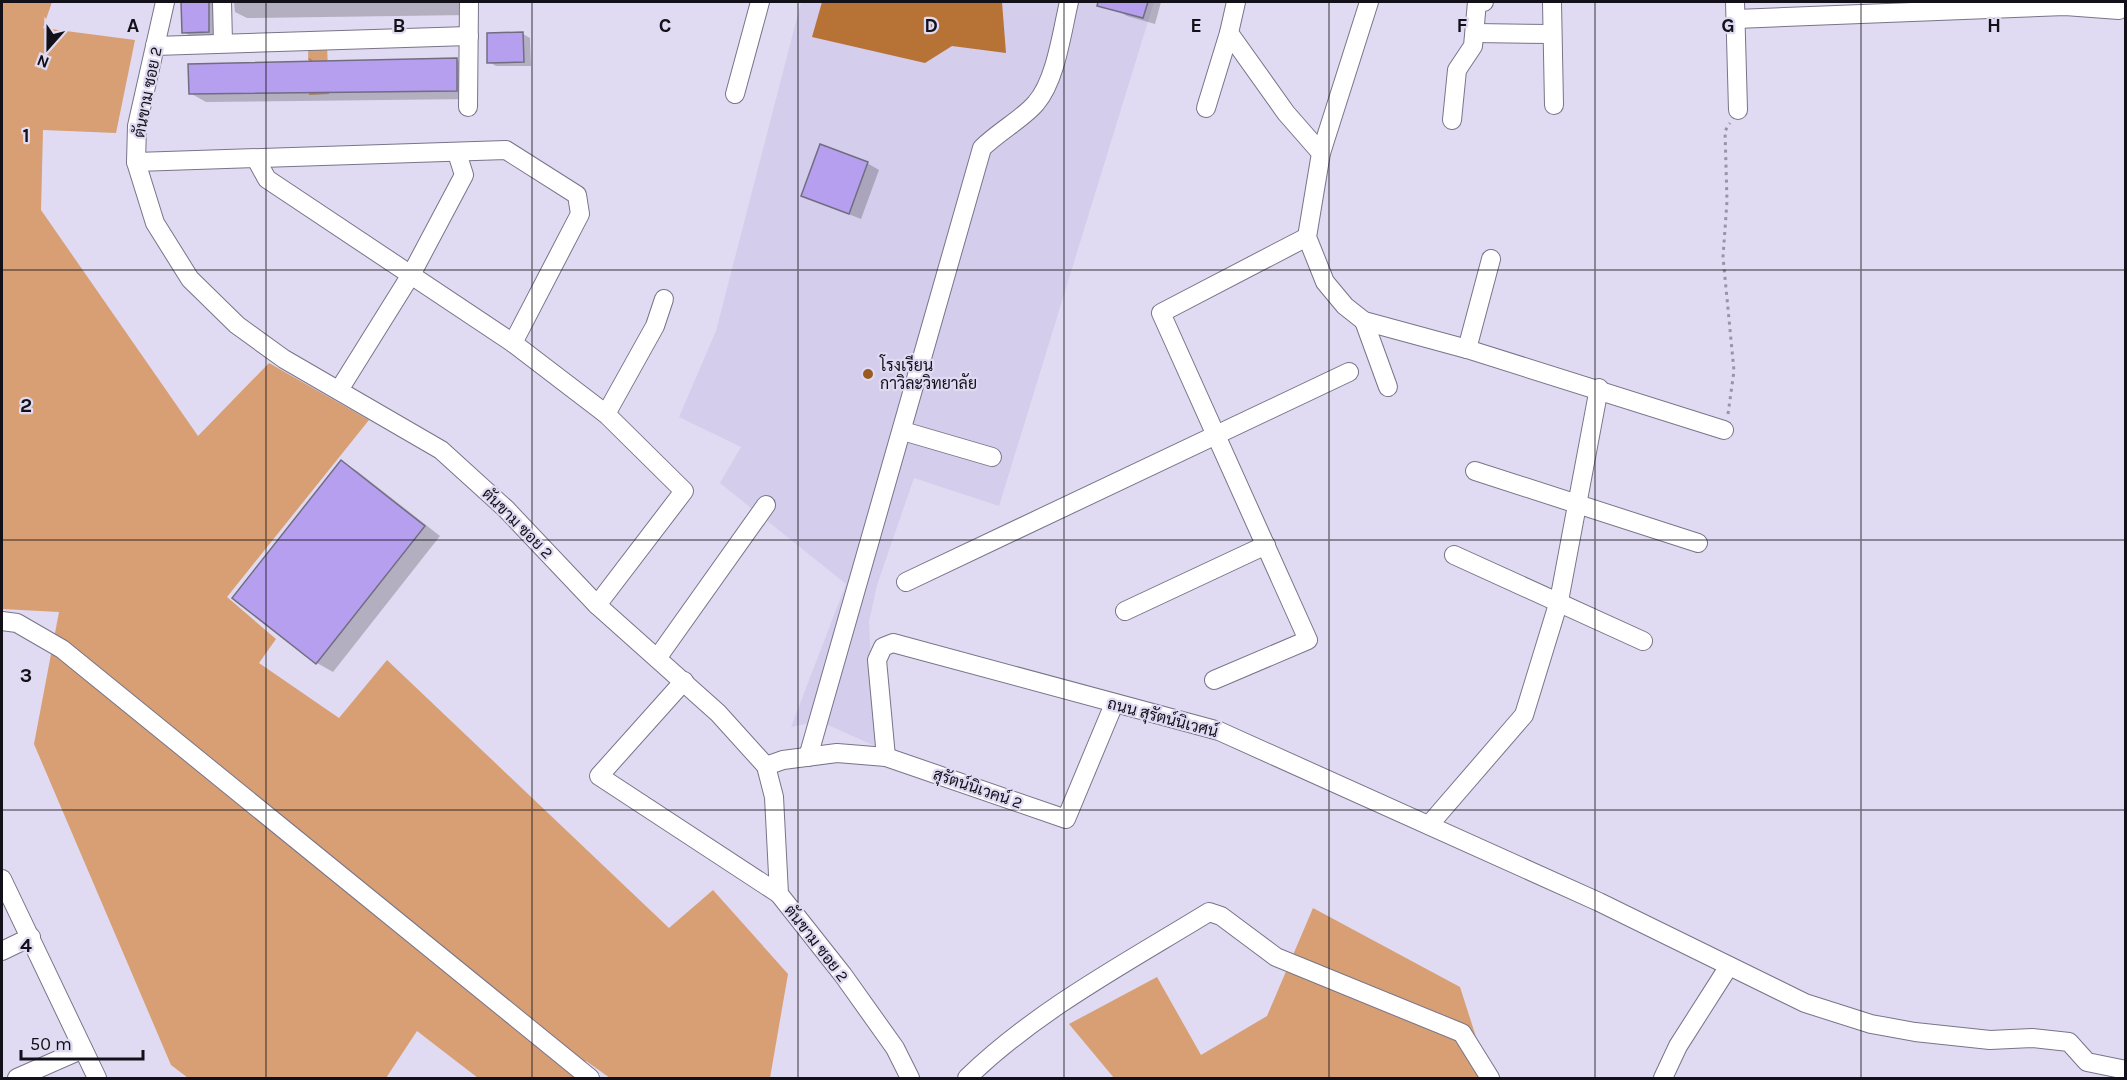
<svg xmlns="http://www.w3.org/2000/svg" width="2127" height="1080" viewBox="0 0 2127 1080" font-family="Karla,Sarabun,sans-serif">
<defs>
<pattern id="forest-crowns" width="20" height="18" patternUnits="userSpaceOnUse" patternTransform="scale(1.5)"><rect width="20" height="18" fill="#d79f73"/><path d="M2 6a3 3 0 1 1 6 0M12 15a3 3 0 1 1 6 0" fill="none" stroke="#ad805d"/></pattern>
</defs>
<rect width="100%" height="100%" fill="#e0dbf2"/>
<polygon fill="#d5cdec" points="801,2 1154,2 999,506 914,478 877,585 869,622 875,746 819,721 791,727 846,584 720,483 741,447 679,417 716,331"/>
<g fill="#d79f73">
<polygon points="2,2 52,2 43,28 135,40 116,133 43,130 41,210 198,436 269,363 369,420 227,597 276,639 259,663 339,718 387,660 669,928 713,890 788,974 770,1078 610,1078 586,1061 572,1078 478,1078 417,1031 386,1078 188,1078 171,1065 34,744 59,612 2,609"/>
<polygon points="1313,908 1460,987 1477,1040 1501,1078 1114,1078 1069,1024 1157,977 1201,1055 1267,1016"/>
</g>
<polygon fill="url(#forest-crowns)" points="327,45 329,94 309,95 308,46"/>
<polygon fill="#b77336" points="822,2 1002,2 1006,53 952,46 925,63 812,37"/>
<g fill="#0003">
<polygon points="183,2 226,2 220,38 195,38 183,32"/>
<polygon points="234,2 469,2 469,15 247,18 235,12"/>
<polygon points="1118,2 1161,2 1155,24 1127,16 1116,9"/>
<polygon points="523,34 530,38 531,66 496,66 489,62"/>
<polygon points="457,60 472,69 472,99 206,102 190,93"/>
<polygon points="867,163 879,170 861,219 803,196"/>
<polygon points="341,462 357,471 440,536 333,672 317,663 234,598"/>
</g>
<g fill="#b59fee" stroke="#716d81" stroke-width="1.5">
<polygon points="181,2 209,2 209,32 182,33"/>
<polygon points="1098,2 1148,2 1143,18 1097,6"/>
<polygon points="523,32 524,62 487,63 487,33"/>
<polygon points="457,58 457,91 189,94 188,64"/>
<polygon points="820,144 868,162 849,214 801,196"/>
<polygon points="341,460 425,526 316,664 232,598"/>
</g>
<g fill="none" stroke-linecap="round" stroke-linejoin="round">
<g stroke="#797489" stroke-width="20">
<g id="minor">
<polyline points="165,2 137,126 136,162 155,223 190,279 237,325 284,359 441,450 506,509 597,605 718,713 766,766 774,797 779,894 843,975 895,1048 910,1078"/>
<polyline points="222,2 223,42"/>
<polyline points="1236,2 1229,33 1286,113 1321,153 1307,237 1325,282 1345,306 1364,321 1467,349 1724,430"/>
<polyline points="1552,2 1554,105"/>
<polyline points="1735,2 1738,110"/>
<polyline points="1736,19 2065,6 2119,10"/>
<polyline points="1475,33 1551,34"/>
<polyline points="155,46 469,36"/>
<polyline points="735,94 760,2"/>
<polyline points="468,107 469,2"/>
<polyline points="1206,108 1229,33"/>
<polyline points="1452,120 1457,70 1473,46 1477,2 1484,2"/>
<polyline points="1321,153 1369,2"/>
<polyline points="256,159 267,179 513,343 606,414 684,491 597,605"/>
<polyline points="136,162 506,150 577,195 580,214 513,343"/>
<polyline points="1364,321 1388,387"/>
<polyline points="1467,349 1491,259"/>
<polyline points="339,390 412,273 464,175 457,153"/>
<polyline points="606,414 655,326 664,299"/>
<polyline points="903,431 992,457"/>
<polyline points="1475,471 1698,543"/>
<polyline points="1454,555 1643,641"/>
<polyline points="906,582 1349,372"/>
<polyline points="1125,611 1266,545"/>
<polyline points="2,621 17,623 62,649 590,1078"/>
<polyline points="658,657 766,505"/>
<polyline points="1214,680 1308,640 1161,313 1307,237"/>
<polyline points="684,681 599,776 779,894"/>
<path d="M808 757 982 148C998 132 1025 117 1036 103 1056 80 1062 31 1069 2"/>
<polyline points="886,757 877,660 883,647 893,643 1219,731 1599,902 1805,1003 1871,1024 1915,1032 1990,1040 2032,1038 2069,1042 2087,1062 2126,1070"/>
<polyline points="766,766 783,760 837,753 886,757 1066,819 1114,704"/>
<polyline points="1429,825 1524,715 1559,601 1599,388"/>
<polyline points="2,879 97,1078"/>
<polyline points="2,951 31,937"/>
<polyline points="17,1078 83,1049"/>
<path d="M967 1078C1037 1010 1126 963 1209 912L1221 916 1276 957 1462 1033 1490 1078"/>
<polyline points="1663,1078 1678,1046 1729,966"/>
</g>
</g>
<polyline stroke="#9794a5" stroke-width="3" stroke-dasharray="3 4.5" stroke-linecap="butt" points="1728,414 1734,371 1723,257 1727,201 1725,131 1730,123"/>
<use href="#minor" stroke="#fff" stroke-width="18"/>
</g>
<path fill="none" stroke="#121018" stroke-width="1.5" stroke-opacity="0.55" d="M266 2V1078M532 2V1078M798 2V1078M1064 2V1078M1329 2V1078M1595 2V1078M1861 2V1078M2 270H2126M2 540H2126M2 810H2126"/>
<circle fill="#995b21" stroke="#e0dbf2" stroke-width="2" cx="868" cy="374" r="6"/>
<g text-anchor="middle" stroke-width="4.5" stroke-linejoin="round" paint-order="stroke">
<g font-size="16" fill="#121018" stroke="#e0dbf2">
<text transform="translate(147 92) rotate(-79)" y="6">ตันขาม ซอย 2</text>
<text transform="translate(518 523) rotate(45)" y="6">ตันขาม ซอย 2</text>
<text transform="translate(1163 717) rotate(15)" y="6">ถนน สุรัตน์นิเวศน์</text>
<text transform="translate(978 788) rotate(19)" y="6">สุรัตน์นิเวคน์ 2</text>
<text transform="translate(817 943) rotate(52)" y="6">ตันขาม ซอย 2</text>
</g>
<g font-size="16" fill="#121018" stroke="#e0dbf2" text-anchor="start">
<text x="880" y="371">โรงเรียน<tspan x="880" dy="18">กาวิละวิทยาลัย</tspan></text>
</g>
</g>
<g font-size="20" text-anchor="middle" font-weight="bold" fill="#121018" stroke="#e0dbf2" stroke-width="4.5" stroke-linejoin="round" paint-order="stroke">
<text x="133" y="32">A</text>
<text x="399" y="32">B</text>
<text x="665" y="32">C</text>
<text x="931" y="32">D</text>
<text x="1196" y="32">E</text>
<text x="1462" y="32">F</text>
<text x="1728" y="32">G</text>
<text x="1994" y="32">H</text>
<text x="26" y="142">1</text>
<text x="26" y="412">2</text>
<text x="26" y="682">3</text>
<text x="26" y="952">4</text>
</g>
<rect width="2127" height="1080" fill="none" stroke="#121018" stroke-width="6"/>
<g transform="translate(48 48) rotate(201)" stroke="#e0dbf2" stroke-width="4.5" paint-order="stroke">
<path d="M0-4.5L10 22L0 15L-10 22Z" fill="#121018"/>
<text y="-9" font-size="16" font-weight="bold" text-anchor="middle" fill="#121018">N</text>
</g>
<path d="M21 1050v9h122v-9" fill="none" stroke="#121018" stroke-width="3"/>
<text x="30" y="1050" font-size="18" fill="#121018" stroke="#e0dbf2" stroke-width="4.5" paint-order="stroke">50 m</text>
</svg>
